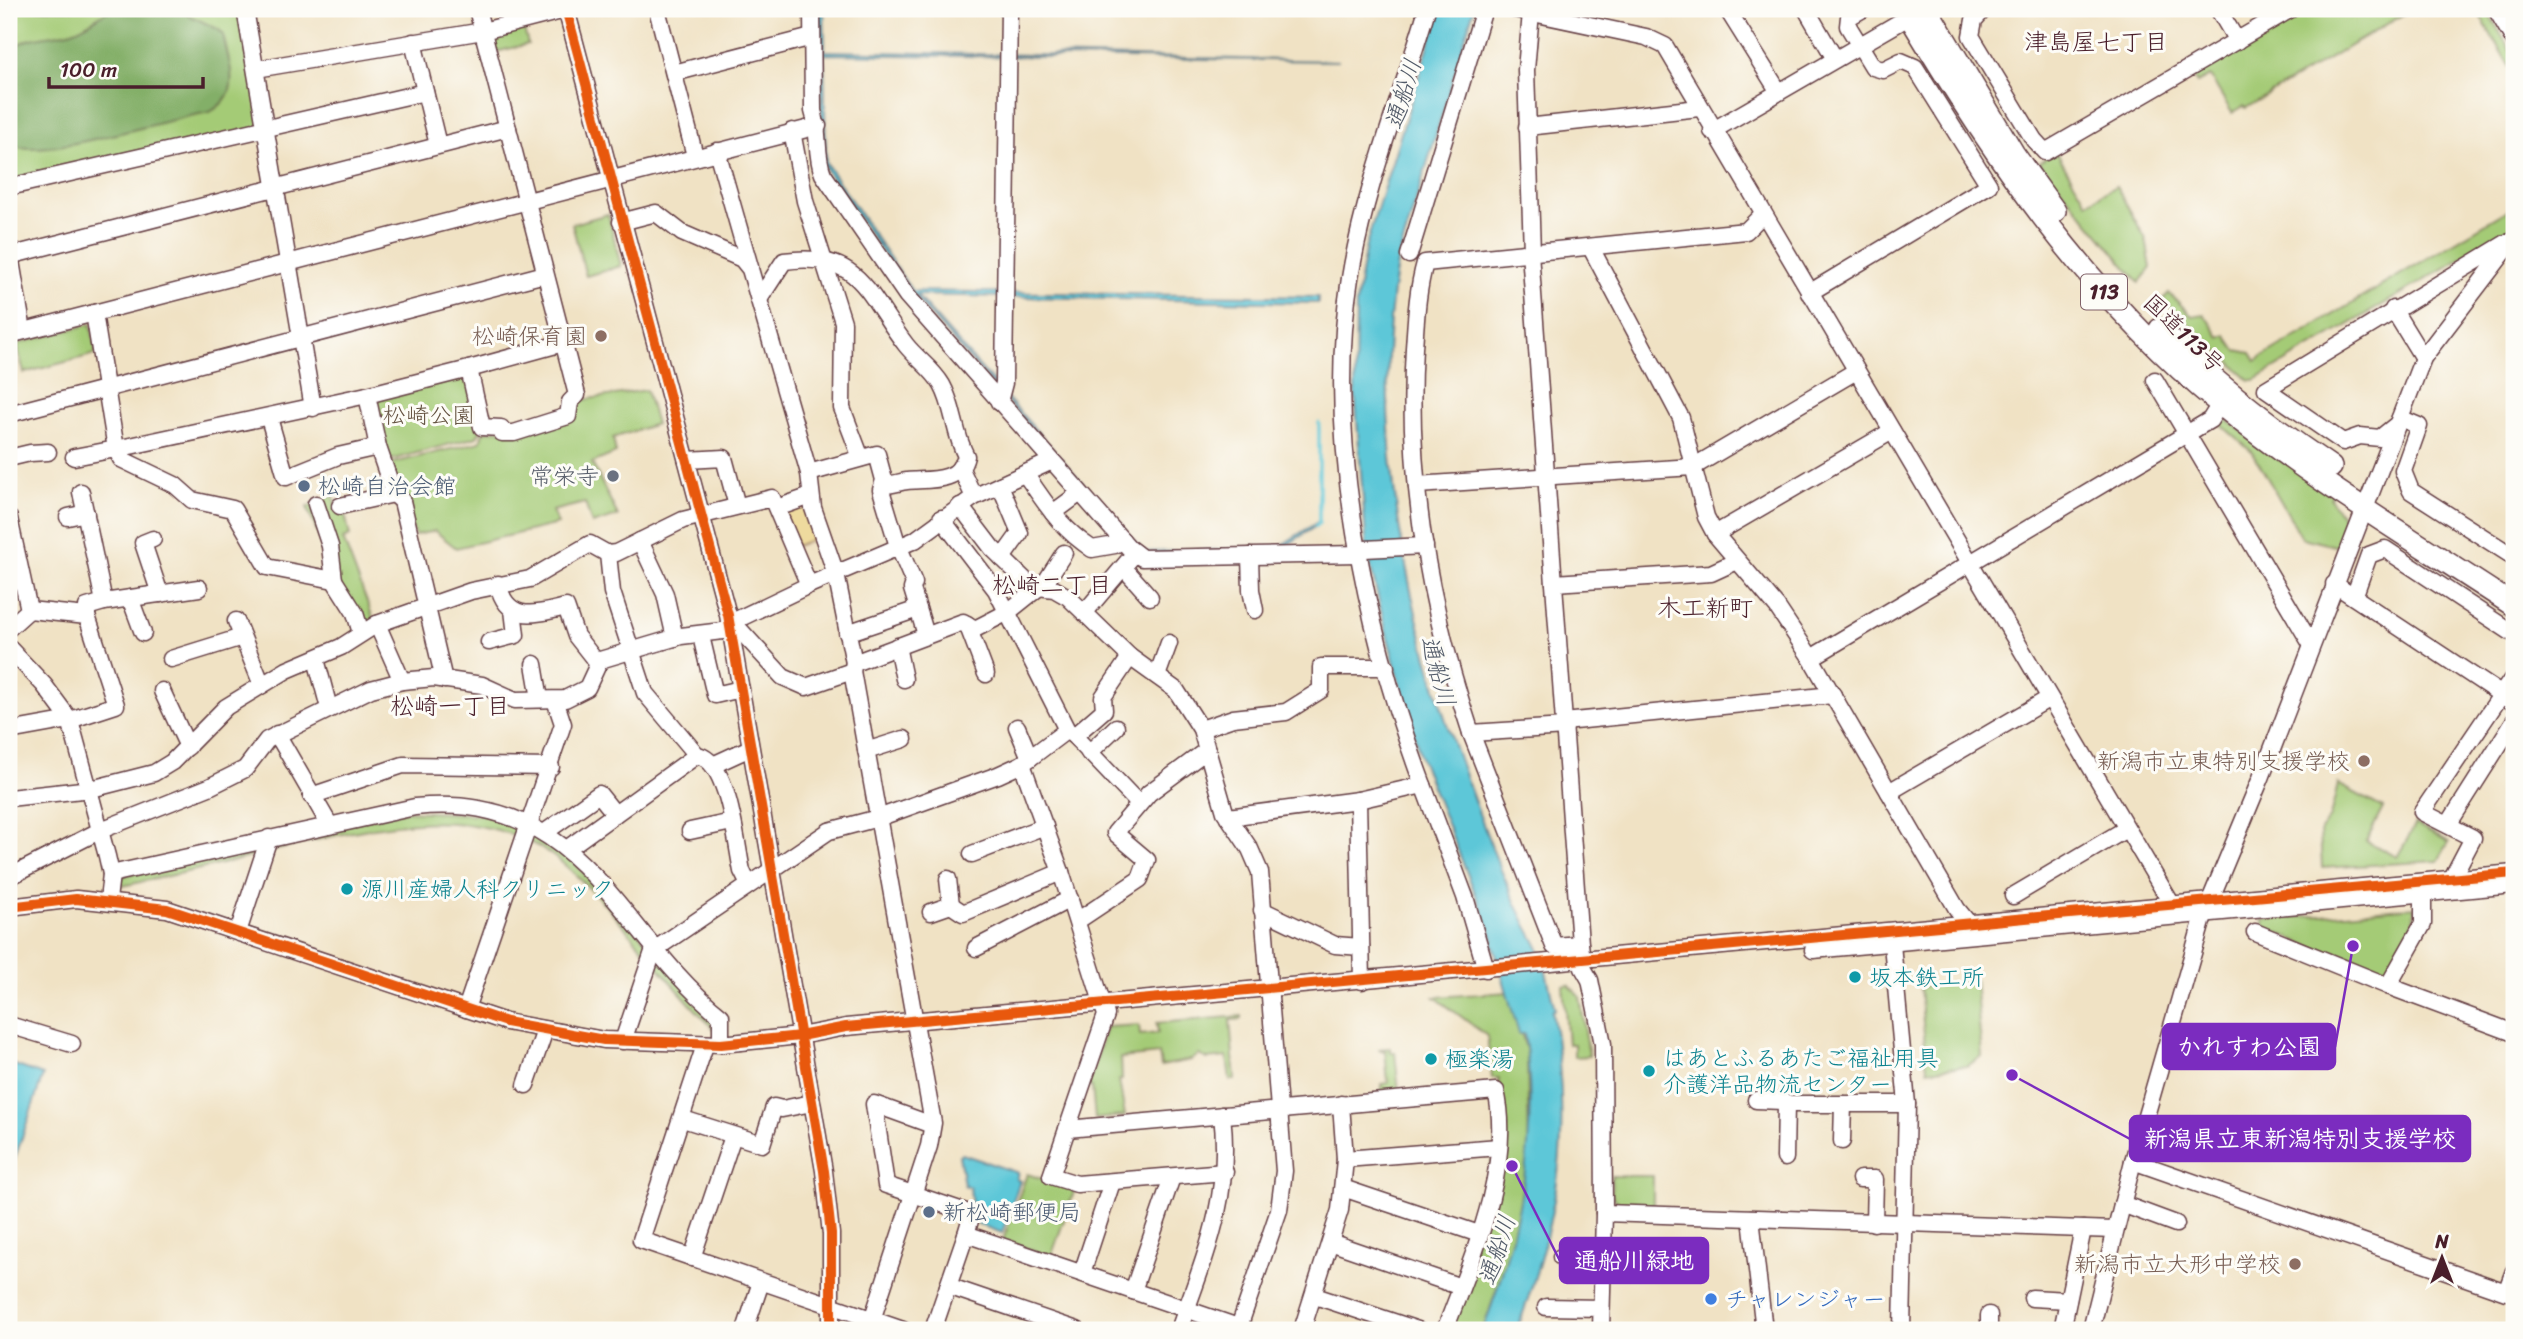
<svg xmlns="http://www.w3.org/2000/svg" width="2523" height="1339" viewBox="0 0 2523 1339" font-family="Sriracha,'Klee One',sans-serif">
<rect width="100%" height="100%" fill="#fdfcf7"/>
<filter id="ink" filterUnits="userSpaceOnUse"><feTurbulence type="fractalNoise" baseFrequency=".0143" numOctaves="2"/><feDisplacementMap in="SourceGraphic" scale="14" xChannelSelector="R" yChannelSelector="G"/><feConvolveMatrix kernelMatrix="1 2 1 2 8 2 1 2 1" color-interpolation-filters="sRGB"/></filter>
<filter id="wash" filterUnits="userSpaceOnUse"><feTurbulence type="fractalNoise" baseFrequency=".00686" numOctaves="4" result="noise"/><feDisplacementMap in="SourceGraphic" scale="28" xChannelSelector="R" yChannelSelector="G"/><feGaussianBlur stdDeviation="1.57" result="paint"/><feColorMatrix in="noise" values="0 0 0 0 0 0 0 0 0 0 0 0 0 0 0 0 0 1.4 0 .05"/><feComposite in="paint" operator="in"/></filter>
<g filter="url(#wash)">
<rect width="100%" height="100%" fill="#f0e2c4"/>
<g fill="#a4cb76" stroke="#777550" stroke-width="2">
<polygon points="9,9 245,9 265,127 9,187"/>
<polygon points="2297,9 2412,9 2246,108 2244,106 2232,113 2210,76 2197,83 2190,72"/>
<polygon points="2476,9 2486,9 2514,56 2514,74"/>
<polygon points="523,25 528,44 496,52 491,35"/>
<polygon points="2056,152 2087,203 2116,186 2146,239 2151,268 2139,283 2039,162"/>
<polygon points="2514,202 2514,222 2506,232 2255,380 2250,380 2162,300 2169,293 2192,316 2204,314 2220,338 2226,335 2236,350 2251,353 2256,361 2508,210"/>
<polygon points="608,214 621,266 586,276 572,224"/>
<polygon points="91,324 96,354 24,373 17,344"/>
<polygon points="469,369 482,427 477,437 383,462 367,395"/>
<polygon points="646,390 656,424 613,438 616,453 592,463 618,516 592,524 585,503 552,511 558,524 456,548 435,531 415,535 389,464 480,442 483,432 575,418 575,401"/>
<polygon points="2223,418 2332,493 2330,498 2347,524 2339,547 2302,538 2253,453 2216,420"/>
<polygon points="333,495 337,512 344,510 350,536 343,539 375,623 363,629 322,556 323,546 307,507"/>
<polygon points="2338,784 2383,808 2366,841 2397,857 2416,824 2449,842 2438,861 2322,868 2320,830 2330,817"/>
<path d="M404 811 492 815 562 849 711 1013 717 1028H713C662 978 621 915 567 867 480 791 356 830 257 855 213 867 167 876 123 886L121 882 124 875Z"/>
<polygon points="2414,907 2414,921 2383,977 2264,927 2264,920"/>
<polygon points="1975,980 1982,1056 1967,1066 1927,1070 1920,987"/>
<polygon points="1569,985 1580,997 1589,1056 1574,1057 1574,1044 1568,1044 1563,986"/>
<polygon points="1509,992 1527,1052 1529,1152 1523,1197 1512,1243 1483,1330 1445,1330 1465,1283 1502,1116 1499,1078 1492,1078 1487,1036 1435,997"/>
<polygon points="1242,1016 1242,1019 1230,1020 1235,1080 1230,1080 1227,1057 1207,1059 1199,1055 1191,1060 1161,1066 1159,1054 1121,1058 1122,1080 1119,1080 1125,1116 1095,1119 1092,1087 1088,1087 1106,1027 1139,1025 1140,1035 1158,1033 1157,1023"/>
<polygon points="1391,1048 1391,1053 1395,1052 1399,1092 1382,1094 1381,1084 1388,1083 1385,1051 1378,1049"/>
<polygon points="1027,1174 1075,1189 1051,1257 1003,1240"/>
<polygon points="1611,1176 1653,1176 1653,1209 1622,1208 1612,1196"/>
</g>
<path fill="#83af67" stroke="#666749" stroke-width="2" d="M111 9H176L218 29 223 34C229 66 244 93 210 112 164 119 52 157 14 146L9 132V51C28 34 49 38 72 31 87 26 97 17 111 9Z"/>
<polygon fill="#eeda9e" stroke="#9c7c64" stroke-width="2" points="809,499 821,536 796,546 780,509"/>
<g fill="#5dc7d8" stroke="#547382" stroke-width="2">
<polygon points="820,9 824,9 825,51 1338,61 824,54 826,163 912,291 1318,297 1318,303 916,295 1144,552 1277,548 1316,523 1316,526 1278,551 1143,554 908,290 822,164"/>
<path d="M1440 9H1474L1397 263C1369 430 1407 621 1466 778 1486 833 1508 894 1536 943 1546 961 1549 989 1555 1009L1552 1011C1573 1132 1559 1216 1517 1330H1483C1518 1234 1541 1137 1524 1034H1519L1492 941 1494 940 1421 759 1387 635 1367 552 1355 393 1356 304 1366 245Z"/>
<polygon points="9,1063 43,1075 9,1176"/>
<polygon points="962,1154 1018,1173 1016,1179 1020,1181 1002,1233 977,1224 981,1211 972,1207 970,1187 964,1185 959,1155"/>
</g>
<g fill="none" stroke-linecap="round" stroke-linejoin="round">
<polyline stroke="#5dc7d8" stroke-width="3.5" points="1315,526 1319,523 1319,423"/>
</g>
</g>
<g filter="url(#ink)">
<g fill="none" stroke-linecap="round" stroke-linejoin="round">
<g stroke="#633c42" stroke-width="19">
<g id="minor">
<polyline points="245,9 313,408"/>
<polyline points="566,9 728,615 824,1171 831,1234 831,1330"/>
<polyline points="657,9 695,156"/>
<path d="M812 9 813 111C820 132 815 155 823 174L907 296 1129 548 1142 558 1359 554 1364 549 1425 546"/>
<polyline points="1514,9 1646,37 1665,46 2171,903"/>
<polyline points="1727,9 1779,92"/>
<polyline points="1806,9 1835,59"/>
<polyline points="1984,9 1974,20 1971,36 2034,140 2045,152 2291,9"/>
<polyline points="2218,9 2237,41"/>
<polyline points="2496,9 2514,40"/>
<polyline points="1531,12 1526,70 1532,252"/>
<polyline points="413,42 438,145"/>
<polyline points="256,69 483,31 569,9"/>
<polyline points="674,73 812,37"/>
<polyline points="1527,127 1699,108"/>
<polyline points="792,131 805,201 843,322 842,408 861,458"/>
<polyline points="1712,131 1919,11"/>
<polyline points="717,151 750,267"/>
<polyline points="9,187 425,92"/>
<polyline points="621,222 656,213 682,233 742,259 750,269 809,473 813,508 836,574 854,663"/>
<polyline points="1591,248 1681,418 1706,517 1715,534 1777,607 1811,658 1957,909 1970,925"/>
<polyline points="9,249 23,331"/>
<polyline points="1530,252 1580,944 1583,968 1590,980 1603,1044 1604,1213 1601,1330"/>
<polyline points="1409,255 1484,9"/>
<polyline points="9,256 508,128"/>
<polyline points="1809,293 1989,185 1915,67 1901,61 1883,70 1873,67 1848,26 1849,17 1863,9"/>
<path d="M760 298 784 261C861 250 867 295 906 345 917 359 933 369 942 385 954 406 954 434 966 456 960 484 927 479 907 481 899 482 892 485 884 485"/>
<polyline points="2393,309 2423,358"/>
<polyline points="94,313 116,449 367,395"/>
<polyline points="9,335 818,126"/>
<polyline points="469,369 563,343"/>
<polyline points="2155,380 2311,644"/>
<polyline points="999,402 1004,383 1009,9"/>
<polyline points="9,414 545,274"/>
<polyline points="269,418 286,477 338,456 378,447"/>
<polyline points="2400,418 2419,426 2403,471 2411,491 2514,557"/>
<polyline points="2395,426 2380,438 2360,436 2343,442 2266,389 2506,243"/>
<polyline points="74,457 116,449 121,459 175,485 192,500 233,509 267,567 334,580 355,613 361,633"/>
<polyline points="9,458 30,453 48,452"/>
<polyline points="687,460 724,458 737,506"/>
<polyline points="960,467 974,497"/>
<polyline points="809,473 877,454 884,480 881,490 897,543 914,583 912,589 926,635"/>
<path d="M1025 474C1048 506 1058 526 1092 549L1115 545 1122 540"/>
<polyline points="1000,485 1020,533 1002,558"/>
<polyline points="1417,485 1693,467 1856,371"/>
<polyline points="81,492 104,602 87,607 87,616"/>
<polyline points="316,504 330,546 334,580"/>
<polyline points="340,506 394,494"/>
<polyline points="960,506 992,548 1031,586 1054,589 1068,597 1130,657 1176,690 1201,729 1225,812 1250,849 1260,872 1284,1171 1279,1210 1238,1330"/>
<polyline points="777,508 811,496"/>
<polyline points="1053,513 1080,493"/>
<polyline points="68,517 86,513"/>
<polyline points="9,518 29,610 9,628"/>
<polyline points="941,518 996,590 1067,730"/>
<polyline points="1715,534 1892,431"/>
<polyline points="153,539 143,543 160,594"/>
<polyline points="640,541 665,594 675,638"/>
<path d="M608 554 612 592 645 693 697 755C729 760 736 843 742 871L749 885"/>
<polyline points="1250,556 1251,590 1255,610"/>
<polyline points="1124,568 1150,597"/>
<polyline points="1554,583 1711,573 1737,561"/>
<path d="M498 584C507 624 536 614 566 607L576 636 598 664"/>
<polyline points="2334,584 2514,703"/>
<polyline points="1043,586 1064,553"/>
<polyline points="2354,597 2369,555 2385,549 2514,634"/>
<polyline points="130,598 143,633"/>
<polyline points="104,602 199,588"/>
<polyline points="1085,612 1135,553"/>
<polyline points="236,621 262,685"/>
<polyline points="730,623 809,585 915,540 974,497 1052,461"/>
<polyline points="377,624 402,681"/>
<polyline points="967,624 986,674"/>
<polyline points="847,633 918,609"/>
<polyline points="701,636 715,695 741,689"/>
<polyline points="489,642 516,635 513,610"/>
<polyline points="897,646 904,679"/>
<polyline points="9,648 44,685 70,720 107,856 111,874 108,900"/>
<polyline points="1811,658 2210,420 2220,404"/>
<polyline points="171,659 242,637"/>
<polyline points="316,659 329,708"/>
<polyline points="534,664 540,699"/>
<polyline points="852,671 933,1123 929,1146 872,1320"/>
<polyline points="1157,676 1169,643"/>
<polyline points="444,680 402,501 394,494 378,447 367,395 469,369 482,427 501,428 502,433 514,433 568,416 570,402 577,395 477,9"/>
<polyline points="162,691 188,747"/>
<polyline points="1564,722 1833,695"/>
<polyline points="1017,727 1030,758"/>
<path d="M1565 727 1471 733C1430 610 1406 477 1414 348 1416 320 1417 291 1425 263L1746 231 1762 215"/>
<polyline points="1201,729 1233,718 1286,712 1321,690 1321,667 1386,667"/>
<polyline points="9,731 70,720 116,705 87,616 29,610"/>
<polyline points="1471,733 1554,946 1580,944"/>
<polyline points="277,734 329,824"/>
<polyline points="1074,736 1139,804"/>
<polyline points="866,751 904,739"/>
<polyline points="1089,753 1116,727"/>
<polyline points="1022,764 1061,872 1106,1015 1051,1176 1077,1184 1225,1172"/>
<polyline points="713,765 750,748"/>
<polyline points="1423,785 1465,897 1486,969"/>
<polyline points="1889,792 2048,699"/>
<polyline points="311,796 403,765 551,767"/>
<polyline points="9,798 91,789 154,773 172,762 226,707 287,670 341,647 377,624 471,591 530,579 590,544 608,554 616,553 683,520 772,498 809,585"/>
<polyline points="1358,800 1362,981"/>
<path d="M1228 817 1358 800 1423 785C1366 633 1324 440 1350 278 1365 186 1401 98 1427 9"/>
<polyline points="2448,825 2514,721"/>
<polyline points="690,831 732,822"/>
<polyline points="544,833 599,794 615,814"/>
<polyline points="568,848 697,755"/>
<polyline points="972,854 1045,826"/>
<path d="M111 874 415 807C584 790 615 931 721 1016V1044"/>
<polyline points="9,877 101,830 209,787 245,769 267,740 371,689 402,681 434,678 482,685 515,700 565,699 587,688 600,660 681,636 739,629 783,677 806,687 852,671 854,663 963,622 975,629 1008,612 1038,588"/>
<polyline points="2452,878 2473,838 2422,812 2514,676"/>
<polyline points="948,879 951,905"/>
<polyline points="2013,896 2126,829"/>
<polyline points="9,907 76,899 167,909 506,1022 604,1040 721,1044 800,1036 846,1027 2514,873"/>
<polyline points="1262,910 1335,945 1361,947"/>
<polyline points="931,912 951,905 963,913 1061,872"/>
<polyline points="1077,921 1140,879 1147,860 1115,833 1149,793 1207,750"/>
<polyline points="238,932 269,838"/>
<polyline points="2255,932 2388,986 2514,1033"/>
<polyline points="1892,944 1907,1104 1902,1330"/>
<polyline points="657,948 829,831 878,818 998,775 1022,764 1067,730 1074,736 1104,710 1103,697 1130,657"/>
<polyline points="976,948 1070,899"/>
<polyline points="1813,950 2514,885"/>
<polyline points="2388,986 2423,924 2423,892"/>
<polyline points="466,1009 563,724 555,700"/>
<polyline points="9,1025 72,1044"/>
<polyline points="623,1041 655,946"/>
<polyline points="705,1045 641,1240 903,1330"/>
<polyline points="526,1085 545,1030"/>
<polyline points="1756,1100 1783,1101 1786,1104 1907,1104"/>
<polyline points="683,1119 762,1144 774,1107 782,1109 812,1103"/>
<polyline points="932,1125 874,1104 886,1185 972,1214 966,1234"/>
<path d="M1067 1129 1496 1091C1514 1165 1471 1261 1445 1330"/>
<polyline points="1842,1141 1843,1104"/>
<polyline points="1785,1158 1786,1104"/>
<polyline points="1345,1159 1499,1147"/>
<polyline points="2133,1161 2506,1292 2514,1271"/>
<polyline points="1860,1179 1875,1179 1874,1223"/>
<polyline points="1343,1188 1479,1234"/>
<polyline points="2122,1204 2176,1224"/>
<polyline points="1604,1213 2115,1230"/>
<polyline points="1751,1218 1764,1330"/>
<polyline points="1333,1243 1461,1287"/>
<polyline points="1561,1257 1603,1258"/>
<polyline points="692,1258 733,1136"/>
<polyline points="1082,1273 1112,1182"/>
<polyline points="948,1286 1077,1330"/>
<polyline points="1133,1291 1172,1177"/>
<polyline points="1315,1296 1418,1330"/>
<polyline points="2032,1298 2068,1300"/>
<polyline points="1546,1307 1601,1308"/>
<polyline points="745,1330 761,1282"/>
<polyline points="933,1330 966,1234 1247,1330"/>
<path d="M1179 1330C1205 1256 1232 1196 1222 1115"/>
<polyline points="1302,1330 1340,1210 1345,1159 1341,1104"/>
<polyline points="1989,1330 1989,1315"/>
<polyline points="2062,1330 2083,1229"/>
<polyline points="2091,1330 2133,1161 2204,915 2261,778 2423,358 2514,239"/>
</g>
</g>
<g stroke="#633c42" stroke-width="24">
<g id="highway">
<path d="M1905 9C1992 155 2088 296 2221 405 2312 480 2416 541 2514 606"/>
<polyline points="1927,9 2014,154 2055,211"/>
<path d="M2160 329C2212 381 2270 426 2331 467"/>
</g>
</g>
<use href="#minor" stroke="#fff" stroke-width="16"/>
<use href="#highway" stroke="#fff" stroke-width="21"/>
<g stroke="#fdfcf7" stroke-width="15">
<g id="cycleway">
<polyline points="566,9 728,615 824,1171 831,1234 831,1330"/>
<polyline points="9,907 76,899 167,909 506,1022 604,1040 721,1044 800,1036 846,1027 2514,873"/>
</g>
</g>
<use href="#cycleway" stroke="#e8590c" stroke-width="10"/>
</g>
</g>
<g fill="#8d6e63" stroke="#fdfcf7" stroke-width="2.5">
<circle cx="601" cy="336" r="7"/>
<circle cx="2364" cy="761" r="7"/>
<circle cx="2295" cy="1264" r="7"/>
</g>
<circle fill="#6b7280" stroke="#fdfcf7" stroke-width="2.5" cx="613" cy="476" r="7"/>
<g fill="#5c6f8a" stroke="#fdfcf7" stroke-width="2.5">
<circle cx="304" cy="486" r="7"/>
<circle cx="929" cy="1212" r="7"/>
</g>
<g fill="#0f9aa8" stroke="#fdfcf7" stroke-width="2.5">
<circle cx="347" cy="889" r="7"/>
<circle cx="1855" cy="977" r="7"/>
<circle cx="1431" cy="1059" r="7"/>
<circle cx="1649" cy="1071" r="7"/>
</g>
<circle fill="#3f7fe0" stroke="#fdfcf7" stroke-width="2.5" cx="1711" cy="1299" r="7"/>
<g text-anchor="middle" stroke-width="6" stroke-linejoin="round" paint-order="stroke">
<rect fill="#fdfcf7" stroke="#806168" stroke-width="2" x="2081" y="274.5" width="46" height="35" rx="5"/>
<g font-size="21" font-weight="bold" fill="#4a1f2b">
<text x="2104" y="299">113</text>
</g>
<g font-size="23" fill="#4a1f2b" stroke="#fdfcf7">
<text transform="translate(2184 333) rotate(44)" y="8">国道113号</text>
</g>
<g font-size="23" fill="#785e54" stroke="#fdfcf7" text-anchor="end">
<text x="587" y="344">松崎保育園</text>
<text x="2350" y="769">新潟市立東特別支援学校</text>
<text x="2281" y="1272">新潟市立大形中学校</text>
</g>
<g font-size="23" fill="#655342" stroke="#fdfcf7">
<text x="429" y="423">松崎公園</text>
</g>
<g font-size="23" fill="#5b616d" stroke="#fdfcf7" text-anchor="end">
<text x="599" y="484">常栄寺</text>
</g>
<g font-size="23" fill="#4e5e75" stroke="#fdfcf7" text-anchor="start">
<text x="318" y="494">松崎自治会館</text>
<text x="943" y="1220">新松崎郵便局</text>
</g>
<g font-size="23" fill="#0d838f" stroke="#fdfcf7" text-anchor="start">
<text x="361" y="897">源川産婦人科クリニック</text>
<text x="1869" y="985">坂本鉄工所</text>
<text x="1663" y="1066">はあとふるあたご福祉用具<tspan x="1663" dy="26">介護洋品物流センター</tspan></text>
<text x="1445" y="1067">極楽湯</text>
</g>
<g font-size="23" fill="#366cbe" stroke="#fdfcf7" text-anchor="start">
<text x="1725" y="1307">チャレンジャー</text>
</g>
<g font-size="24" fill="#4a1f2b" stroke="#fdfcf7">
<text x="2096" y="50">津島屋七丁目</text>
<text x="1052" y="593">松崎二丁目</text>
<text x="1705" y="616">木工新町</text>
<text x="450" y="714">松崎一丁目</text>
</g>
<g font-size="24" font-style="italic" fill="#515a68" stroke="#fdfcf7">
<text transform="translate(1403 94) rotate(-73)" y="8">通船川</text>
<text transform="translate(1438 671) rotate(75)" y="8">通船川</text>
<text transform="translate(1497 1250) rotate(-72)" y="8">通船川</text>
</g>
</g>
<path fill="none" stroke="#7b2cbf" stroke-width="2.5" d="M2353 946L2335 1047M2012 1075L2130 1139M1512 1166L1560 1261"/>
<g fill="#7b2cbf" stroke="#fdfcf7" stroke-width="2.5">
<circle cx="2353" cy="946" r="7"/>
<circle cx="2012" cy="1075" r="7"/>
<circle cx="1512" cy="1166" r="7"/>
</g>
<g fill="#7b2cbf" stroke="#7b2cbf" stroke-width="2.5">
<rect x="2163" y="1024" width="172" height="45" rx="7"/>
<rect x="2130" y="1116" width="340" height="45" rx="7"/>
<rect x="1560" y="1238" width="148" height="45" rx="7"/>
</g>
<g font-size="24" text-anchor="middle" font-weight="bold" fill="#fff">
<text x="2249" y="1055">かれすわ公園</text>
<text x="2300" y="1147">新潟県立東新潟特別支援学校</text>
<text x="1634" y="1269">通船川緑地</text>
</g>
<rect width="2523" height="1339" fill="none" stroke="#fdfcf7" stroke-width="35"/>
<g transform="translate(2442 1258)" stroke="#fdfcf7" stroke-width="5" paint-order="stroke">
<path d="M0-5L12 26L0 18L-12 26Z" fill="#4a1f2b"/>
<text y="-10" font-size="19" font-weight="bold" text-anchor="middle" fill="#4a1f2b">N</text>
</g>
<path d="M49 77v10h154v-10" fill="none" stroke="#4a1f2b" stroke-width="3.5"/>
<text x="60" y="77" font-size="21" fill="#4a1f2b" stroke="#fdfcf7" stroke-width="5" paint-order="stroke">100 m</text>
</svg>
